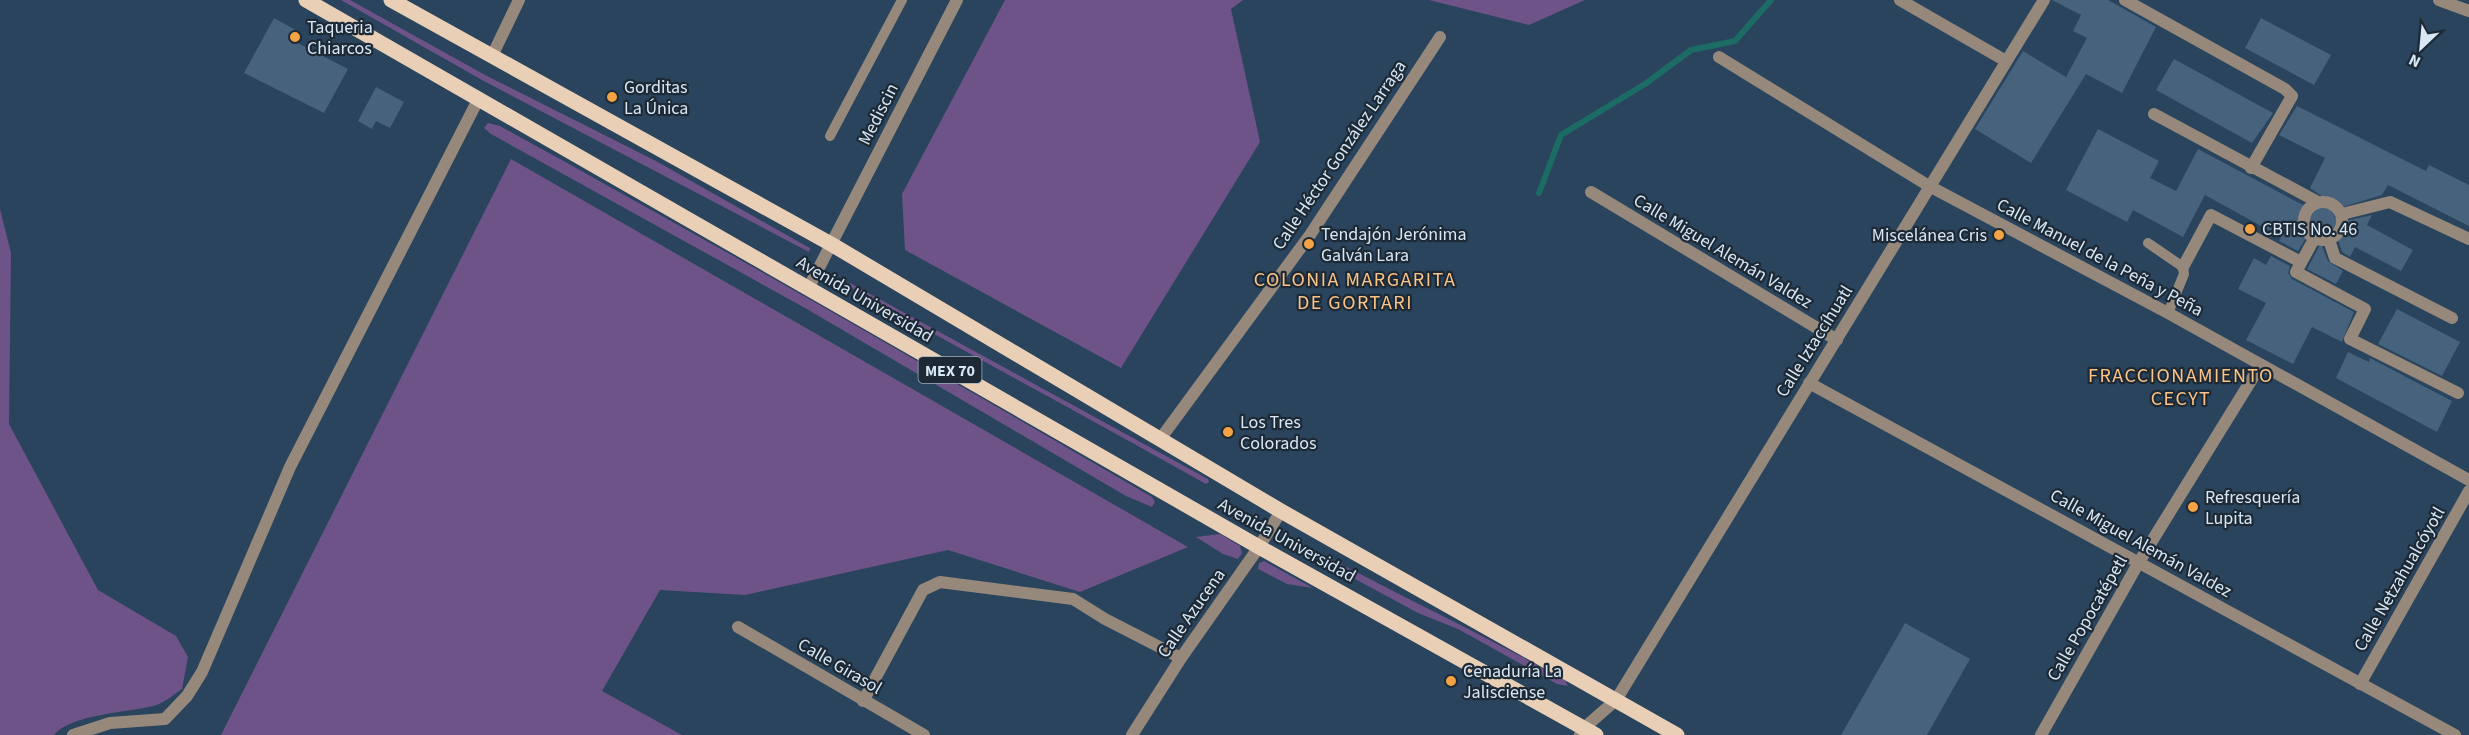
<svg xmlns="http://www.w3.org/2000/svg" width="2469" height="735" viewBox="0 0 2469 735" font-family="'Source Sans 3',sans-serif">
<rect width="100%" height="100%" fill="#29445c"/>
<g fill="#6e5388">
<polygon points="341,0 350,0 487,76 656,161 806,246 810,248 809,252 482,80"/>
<polygon points="1005,0 1243,0 1231,9 1260,142 1121,368 905,250 902,194"/>
<polygon points="1429,0 1585,0 1529,25"/>
<path d="M488 123 500 126C719 246 936 371 1152 497L1155 502 1152 507 1126 496 805 308 491 134 484 128Z"/>
<polygon points="511,159 1188,547 1080,592 948,550 745,595 660,590 602,691 682,735 221,735"/>
<path d="M0 209 11 253 9 424 98 590 176 636 188 657 182 689C173 695 163 704 153 706 129 712 69 715 54 735H0Z"/>
<path d="M850 283 1208 479 1209 482 1206 484C1088 417 968 354 850 287Z"/>
<polygon points="1220,534 1240,546 1242,553 1238,559 1223,554 1196,537"/>
<path d="M1299 542C1387 589 1477 632 1565 680L1568 686 1557 684 1458 629 1418 613 1294 546V543Z"/>
<polygon points="1264,561 1313,588 1287,584 1258,569 1259,563"/>
</g>
<g fill="none" stroke-linecap="round" stroke-linejoin="round">
<polyline stroke="#1d6b65" stroke-width="6" points="1539,193 1561,135 1645,84 1691,50 1735,41 1771,0"/>
</g>
<g fill="#46627c">
<polygon points="2052,0 2108,0 2156,27 2122,93 2086,74 2031,163 1975,129 2023,51 2066,77 2087,38 2073,31 2081,15"/>
<polygon points="274,18 301,33 296,42 348,69 324,113 244,73"/>
<polygon points="2261,18 2331,55 2314,85 2245,48"/>
<polygon points="2174,59 2273,113 2252,143 2156,90"/>
<polygon points="376,87 404,102 390,128 376,121 372,129 358,121"/>
<polygon points="2297,106 2426,171 2429,165 2469,185 2469,226 2388,185 2382,195 2336,209 2334,217 2340,222 2372,215 2367,225 2413,250 2401,271 2355,247 2350,257 2342,252 2337,237 2330,232 2322,237 2317,232 2310,232 2298,251 2279,241 2281,237 2205,195 2183,237 2133,210 2127,222 2066,190 2098,129 2159,161 2150,178 2176,191 2198,149 2301,204 2320,208 2323,204 2323,197 2310,188 2325,158 2279,135"/>
<polygon points="2321,243 2328,261 2343,271 2336,284 2307,269"/>
<polygon points="2271,256 2290,266 2288,273 2292,279 2354,312 2342,342 2312,327 2293,364 2246,340 2266,303 2238,289 2254,258 2266,265"/>
<polygon points="2397,309 2460,342 2442,376 2378,344"/>
<polygon points="2348,352 2369,362 2370,358 2452,401 2437,432 2336,378"/>
<polygon points="1905,623 1970,659 1927,735 1841,735"/>
</g>
<g fill="none" stroke-linecap="round" stroke-linejoin="round">
<g stroke="#96897c" stroke-width="10">
<polyline points="830,136 902,0"/>
<polyline points="2148,243 2183,267 2184,274 2168,313"/>
</g>
<g stroke="#96897c" stroke-width="12">
<polyline points="1900,0 2006,61"/>
<polyline points="2125,0 2285,89 2292,96 2251,168"/>
<polyline points="2439,0 2469,11"/>
<polyline points="492,56 519,0"/>
<polyline points="1719,57 1929,186 2168,313 2469,480"/>
<polyline points="2154,114 2316,201"/>
<polyline points="1591,192 1837,340"/>
<circle cx="2323" cy="221" r="19"/>
<polyline points="2342,214 2390,202 2469,239"/>
<polyline points="2314,239 2296,272 2365,309 2350,339 2458,393"/>
<polyline points="2329,240 2335,258 2452,318"/>
<polyline points="2183,267 2211,215 2301,262"/>
<polyline points="808,289 957,0"/>
<polyline points="1809,383 2455,735"/>
<polyline points="1161,438 1310,235 1440,37"/>
<polyline points="738,627 924,735"/>
<polyline points="2360,684 2469,491"/>
<polyline points="863,701 923,590 940,582 1073,599 1105,619 1181,658"/>
<polyline points="73,735 110,723 165,719 187,696 202,672 290,467 479,98"/>
<polyline points="1132,735 1181,658 1259,547 1281,511"/>
<polyline points="1580,735 1584,728 1616,700 2044,0"/>
<polyline points="2041,735 2139,562 2260,366"/>
</g>
<g stroke="#e9cfb6" stroke-width="15">
<polyline points="306,0 1259,547 1596,735"/>
<polyline points="391,0 831,244 1281,511 1677,735"/>
</g>
</g>
<g fill="#f4a344" stroke="#1d2934" stroke-width="2">
<circle cx="295" cy="37" r="6"/>
<circle cx="612" cy="97" r="6"/>
<circle cx="2250" cy="229" r="6"/>
<circle cx="1999" cy="235" r="6"/>
<circle cx="1309" cy="244" r="6"/>
<circle cx="1228" cy="432" r="6"/>
<circle cx="2193" cy="507" r="6"/>
<circle cx="1451" cy="681" r="6"/>
</g>
<g text-anchor="middle" stroke-width="4.5" stroke-linejoin="round" paint-order="stroke">
<rect fill="#1d2934" stroke="#9faebc" stroke-width="1.5" x="918.5" y="357" width="63" height="26" rx="4.5"/>
<g font-size="16" font-weight="bold" fill="#d7e7f6">
<text x="950" y="376">MEX 70</text>
</g>
<g font-size="18" fill="#d7e7f6" stroke="#1d2934" text-anchor="start">
<text x="307" y="33">Taqueria<tspan x="307" dy="21">Chiarcos</tspan></text>
<text x="624" y="93">Gorditas<tspan x="624" dy="21">La Única</tspan></text>
<text x="2262" y="235">CBTIS No. 46</text>
<text x="1321" y="240">Tendajón Jerónima<tspan x="1321" dy="21">Galván Lara</tspan></text>
<text x="1987" y="241" text-anchor="end">Miscelánea Cris</text>
<text x="1240" y="428">Los Tres<tspan x="1240" dy="21">Colorados</tspan></text>
<text x="2205" y="503">Refresquería<tspan x="2205" dy="21">Lupita</tspan></text>
<text x="1463" y="677">Cenaduría La<tspan x="1463" dy="21">Jalisciense</tspan></text>
</g>
<g font-size="18" fill="#d7e7f6" stroke="#1d2934">
<text transform="translate(878 114) rotate(-63)" y="6">Mediscin</text>
<text transform="translate(1339 155) rotate(-56)" y="6">Calle Héctor González Larraga</text>
<text transform="translate(1723 251) rotate(31)" y="6">Calle Miguel Alemán Valdez</text>
<text transform="translate(2100 257) rotate(28)" y="6">Calle Manuel de la Peña y Peña</text>
<text transform="translate(865 299) rotate(30)" y="6">Avenida Universidad</text>
<text transform="translate(1814 341) rotate(-58)" y="6">Calle Iztaccíhuatl</text>
<text transform="translate(1287 540) rotate(29)" y="6">Avenida Universidad</text>
<text transform="translate(2141 543) rotate(29)" y="6">Calle Miguel Alemán Valdez</text>
<text transform="translate(2399 579) rotate(-60)" y="6">Calle Netzahualcóyotl</text>
<text transform="translate(1191 613) rotate(-55)" y="6">Calle Azucena</text>
<text transform="translate(2087 618) rotate(-60)" y="6">Calle Popocatépetl</text>
<text transform="translate(840 666) rotate(30)" y="6">Calle Girasol</text>
</g>
<g font-size="20" letter-spacing="1.5" fill="#fcc488" stroke="#1d2934">
<text x="1355" y="286">COLONIA MARGARITA<tspan x="1355" dy="23">DE GORTARI</tspan></text>
<text x="2181" y="382">FRACCIONAMIENTO<tspan x="2181" dy="23">CECYT</tspan></text>
</g>
</g>
<g transform="translate(2421 48) rotate(206)" stroke="#1d2934" stroke-width="4.5" paint-order="stroke">
<path d="M0-4.5L10 22L0 15L-10 22Z" fill="#d7e7f6"/>
<text y="-9" font-size="16" font-weight="bold" text-anchor="middle" fill="#d7e7f6">N</text>
</g>
</svg>
